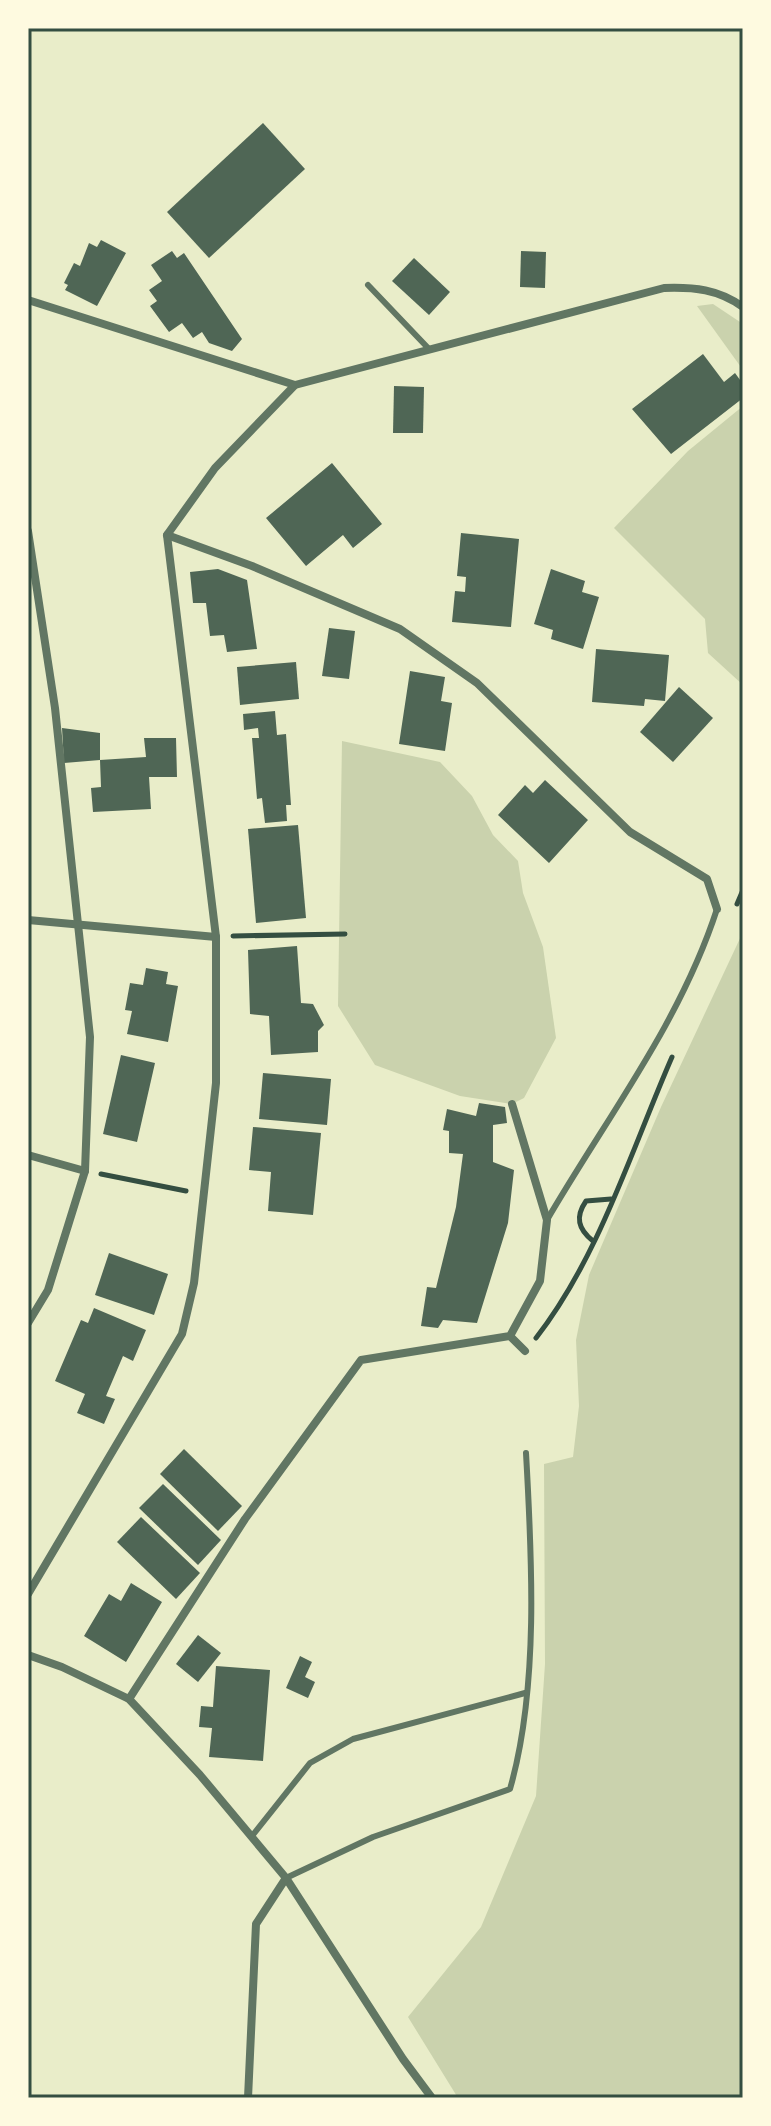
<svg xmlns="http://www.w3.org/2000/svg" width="771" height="2126" viewBox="0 0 771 2126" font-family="Commissioner,sans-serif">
<rect width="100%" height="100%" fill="#e9edc9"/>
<g fill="#cad2ad">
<polygon points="713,304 743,324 743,370 697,306"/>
<polygon points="743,406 743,685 708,653 705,619 614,528 688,451"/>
<polygon points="342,741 440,762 472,796 493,835 518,861 523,893 543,947 556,1038 524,1098 512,1104 460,1096 375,1065 338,1006"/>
<polygon points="743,932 743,2098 458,2098 408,2017 481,1927 536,1796 545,1664 544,1464 573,1457 579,1406 576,1340 589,1275 661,1107"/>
</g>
<g fill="#4f6655">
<polygon points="263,123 305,169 209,258 167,212"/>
<polygon points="101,240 126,253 97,306 65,290 68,285 64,283 74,263 80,266 89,243 97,247"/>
<polygon points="172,251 177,258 184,253 242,339 232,351 209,343 202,332 193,338 182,323 169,332 150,306 157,301 149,290 162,281 151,265"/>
<polygon points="521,251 546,252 545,288 520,287"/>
<polygon points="414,258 450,292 429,315 392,281"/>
<polygon points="703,354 724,382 735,373 743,384 743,398 671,454 632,409"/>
<polygon points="394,386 424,387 423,433 393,433"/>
<polygon points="332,463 382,524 353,548 343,535 306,566 266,518"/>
<polygon points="461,533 519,539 511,627 452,622 455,591 465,592 466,577 457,576"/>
<polygon points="218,569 247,580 257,649 227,652 224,635 210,636 206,603 193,603 190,572"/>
<polygon points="551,569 585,581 582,592 599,597 583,649 551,639 553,630 534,624"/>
<polygon points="329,628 355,631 349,679 322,676"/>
<polygon points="596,649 669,655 665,701 645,699 644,706 592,702"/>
<polygon points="296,662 299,699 240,705 237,667"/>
<polygon points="410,671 445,677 441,701 452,703 445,751 399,744"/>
<polygon points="679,687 713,718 673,762 640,732"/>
<polygon points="275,711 277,735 286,734 291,805 286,805 287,821 265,823 262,798 257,799 252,738 259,738 258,728 244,730 243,714"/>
<polygon points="62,728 100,733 100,760 146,757 144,738 176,738 177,777 149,777 151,809 93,812 91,788 101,787 100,760 64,763"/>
<polygon points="545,780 588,820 549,863 498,815 525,785 533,793"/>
<polygon points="298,825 306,918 256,923 248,829"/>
<polygon points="297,946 301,1003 313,1004 324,1025 318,1031 318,1052 271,1055 269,1016 250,1014 248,950"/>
<polygon points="146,968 168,972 166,984 178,986 168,1042 127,1034 132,1011 125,1010 130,983 143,985"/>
<polygon points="121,1055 155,1063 137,1142 103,1134"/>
<polygon points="263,1073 331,1079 327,1125 259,1119"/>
<polygon points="479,1103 505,1107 507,1123 493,1125 493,1162 514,1170 508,1223 477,1323 443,1320 438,1328 421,1326 427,1287 436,1288 456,1207 463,1154 449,1153 449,1131 443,1130 447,1109 476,1116"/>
<polygon points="253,1127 321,1133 313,1215 268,1211 271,1172 249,1170"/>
<polygon points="109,1253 168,1274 154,1315 95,1295"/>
<polygon points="94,1308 146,1330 133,1361 123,1356 106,1396 115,1399 104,1424 77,1413 85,1394 55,1381 81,1320 88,1323"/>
<polygon points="184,1449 242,1506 218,1531 160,1474"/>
<polygon points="163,1484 221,1540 198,1565 139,1508"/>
<polygon points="141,1517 200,1573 176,1599 117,1542"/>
<polygon points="131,1583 162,1602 126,1662 84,1636 109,1594 121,1601"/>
<polygon points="198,1635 221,1653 198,1682 176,1664"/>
<polygon points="300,1656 312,1662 305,1677 315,1682 308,1698 286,1688"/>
<polygon points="216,1666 270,1670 263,1761 209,1757 212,1728 199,1727 201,1706 213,1707"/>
</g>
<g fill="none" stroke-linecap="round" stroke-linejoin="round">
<g stroke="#344e41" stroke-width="5">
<polyline points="737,904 743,890"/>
<polyline points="233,936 345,934"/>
<polyline points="101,1174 186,1191"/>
<path d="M593 1241C578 1229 575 1217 586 1201L611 1199"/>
<path d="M536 1338C599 1257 631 1151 672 1057"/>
</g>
<g stroke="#617663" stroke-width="6">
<polyline points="368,285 429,349"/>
<path d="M547 1220C607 1117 680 1023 717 909"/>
<polyline points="252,1836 310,1763 353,1739 525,1693"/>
<path d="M286 1878 373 1837 510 1789C539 1688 532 1558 526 1453"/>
</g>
<g stroke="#617663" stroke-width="8">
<polyline points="28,300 295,385"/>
<polyline points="28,531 55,708 90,1037 85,1171 48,1290 28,1323"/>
<polyline points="167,535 252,566 400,629 477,683 630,832 707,879 717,909"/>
<polyline points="28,920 216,937"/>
<polyline points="28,1155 85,1171"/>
<polyline points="510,1336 525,1351"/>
<path d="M28 1594 182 1334 194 1283 216 1083V937L167 535 215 468 295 385 664 288C694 287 718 289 743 307"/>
<polyline points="28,1655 62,1667 129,1699 200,1775 286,1878 403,2059 432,2098"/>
<polyline points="129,1699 245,1519 361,1360 510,1336 540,1281 547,1220 512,1104"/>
<polyline points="248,2098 256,1924 286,1878"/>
</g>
</g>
<rect width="771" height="2126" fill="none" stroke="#fefae0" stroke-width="60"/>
<rect x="30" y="30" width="711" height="2066" fill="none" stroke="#344e41" stroke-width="3"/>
</svg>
